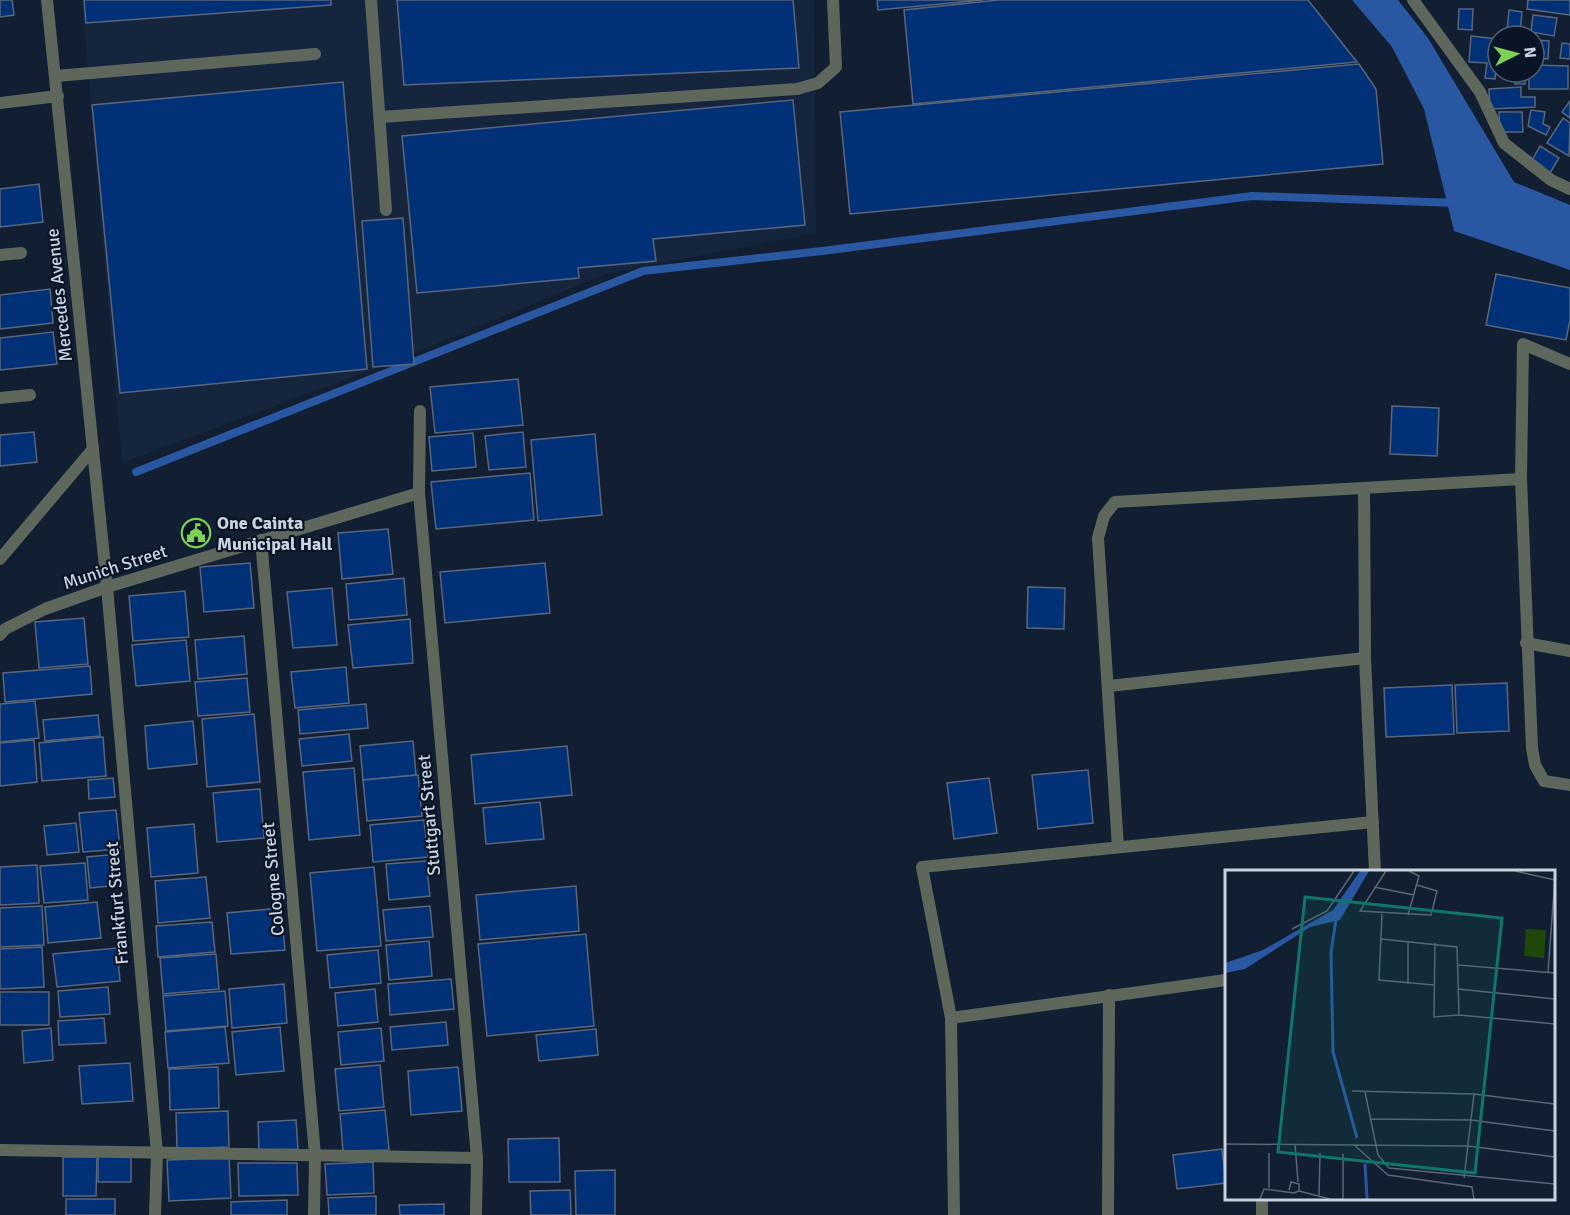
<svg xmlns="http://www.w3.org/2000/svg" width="1570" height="1215" viewBox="0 0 1570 1215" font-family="Signika,sans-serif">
<rect width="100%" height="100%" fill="#121e31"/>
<polygon fill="#16253e" points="82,0 814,0 816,233 606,274 385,365 122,463"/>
<polygon fill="#2a57a1" points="1352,0 1398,0 1428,38 1514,182 1570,205 1570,270 1454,231 1424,109 1392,47"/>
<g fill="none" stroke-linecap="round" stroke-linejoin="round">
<polyline stroke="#2a57a1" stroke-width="8" points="136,472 643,271 822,251 1252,196 1458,203"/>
</g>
<g fill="#023076" stroke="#58667d" stroke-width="1.5">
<polygon points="0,0 12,0 14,15 0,17"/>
<polygon points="84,0 331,0 331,5 86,23"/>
<polygon points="397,0 793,0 799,68 404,85"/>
<polygon points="877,0 983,0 878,10"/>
<polygon points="998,0 1308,0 1357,62 913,104 904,10"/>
<polygon points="1528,0 1570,0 1570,15 1527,9"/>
<polygon points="1459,9 1473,9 1472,30 1458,29"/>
<polygon points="1509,10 1522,12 1520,33 1507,31"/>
<polygon points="1533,15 1557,18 1554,36 1531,32"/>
<polygon points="1471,36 1498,39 1495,79 1485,78 1487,63 1469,62"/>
<polygon points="1534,40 1549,41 1548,59 1534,58"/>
<polygon points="1562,43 1570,44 1570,59 1560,58"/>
<polygon points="1359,64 1376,89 1383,164 850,214 840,112"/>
<polygon points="1534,65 1568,66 1568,89 1529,89 1529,72 1534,72"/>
<rect x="1515" y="72" width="10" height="12"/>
<polygon points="343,82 367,369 120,393 92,105"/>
<polygon points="1521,87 1521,97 1535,97 1535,107 1490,109 1489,89"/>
<polygon points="793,100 805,225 653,239 656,261 578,268 579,278 417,293 402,136"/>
<polygon points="1570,101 1570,118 1562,112"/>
<polygon points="1531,110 1545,112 1543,124 1550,127 1546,135 1528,126"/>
<polygon points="1499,112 1522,112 1523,132 1500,132"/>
<polygon points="1563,118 1570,123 1569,156 1547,143"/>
<polygon points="1540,146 1559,158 1550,173 1531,162"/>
<polygon points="39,184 43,222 0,227 0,189"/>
<polygon points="403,218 414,364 373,367 362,221"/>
<polygon points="1496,274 1570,288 1570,320 1566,340 1486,325"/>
<polygon points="50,289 53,323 0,329 0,295"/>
<polygon points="53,332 57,364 0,370 0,338"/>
<polygon points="518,379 523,425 435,433 430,387"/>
<polygon points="1392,406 1439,408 1437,456 1390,454"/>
<polygon points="34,432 37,462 0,466 0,435"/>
<polygon points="523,432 526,467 489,470 485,436"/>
<polygon points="473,433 476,467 432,471 429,437"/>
<polygon points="595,434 602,515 538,521 531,440"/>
<polygon points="530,473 534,520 436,529 431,482"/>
<polygon points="388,529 393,574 342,579 338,533"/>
<polygon points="250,563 254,608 204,612 200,567"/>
<polygon points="545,563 550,613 445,623 440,572"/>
<polygon points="404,578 407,615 349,620 346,584"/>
<polygon points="1028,587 1065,588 1064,629 1027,628"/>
<polygon points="332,588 337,645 293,648 287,592"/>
<polygon points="185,591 189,637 133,641 129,596"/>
<polygon points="84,618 88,664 39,668 35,622"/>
<polygon points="410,619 413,663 353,668 348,625"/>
<polygon points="244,636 247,674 198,679 195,640"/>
<polygon points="186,640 190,681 136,686 132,645"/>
<polygon points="90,666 92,694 5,702 3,673"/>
<polygon points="346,667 349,703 295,708 291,672"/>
<polygon points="247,678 250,712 198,716 195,682"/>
<polygon points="1507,683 1509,731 1457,733 1455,685"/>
<polygon points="1452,685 1454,734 1386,737 1384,688"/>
<polygon points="35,701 39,738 0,742 0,704"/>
<polygon points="366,704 368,728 300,734 298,710"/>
<polygon points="254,714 260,782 207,787 202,719"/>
<polygon points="98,715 100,736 45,741 43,720"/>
<polygon points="193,721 197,764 148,769 145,726"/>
<polygon points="349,734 352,761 302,766 299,739"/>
<polygon points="103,737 106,776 42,781 39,743"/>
<polygon points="34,740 37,782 0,786 0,743"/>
<polygon points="413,741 416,775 363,780 360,746"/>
<polygon points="567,746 572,795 475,804 471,755"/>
<polygon points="354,768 360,835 309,840 303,772"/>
<polygon points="1088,770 1093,823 1038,829 1032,775"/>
<polygon points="418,775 422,816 367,821 363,780"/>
<polygon points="113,778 115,797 89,799 88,780"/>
<polygon points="989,778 997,833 954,839 947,783"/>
<polygon points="260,789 264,838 217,842 213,793"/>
<polygon points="540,802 544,839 486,844 483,808"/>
<polygon points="116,810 120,849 83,852 79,813"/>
<polygon points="424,820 428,857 373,862 370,825"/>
<polygon points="76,823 79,852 47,855 44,826"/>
<polygon points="194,824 198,873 151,877 147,828"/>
<polygon points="118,854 120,885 90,888 87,857"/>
<polygon points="426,861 430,896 389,900 386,864"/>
<polygon points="85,863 88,900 44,903 40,866"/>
<polygon points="37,865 39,903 0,905 0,867"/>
<polygon points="374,867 381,946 317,951 310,873"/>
<polygon points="206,877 210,918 158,923 155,881"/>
<polygon points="576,886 579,931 480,940 476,895"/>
<polygon points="97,902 101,938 48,943 45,907"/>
<polygon points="42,906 44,945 0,947 0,908"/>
<polygon points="430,906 433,937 386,941 383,910"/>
<polygon points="281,908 285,950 231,954 227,913"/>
<polygon points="212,922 215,952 158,957 156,926"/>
<polygon points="586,934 594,1026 487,1036 478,944"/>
<polygon points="429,941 432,976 389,980 386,945"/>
<polygon points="42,947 44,987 0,989 0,949"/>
<polygon points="117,948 120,981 57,987 53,954"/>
<polygon points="378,950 381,983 330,988 327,955"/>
<polygon points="216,954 219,989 163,994 160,958"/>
<polygon points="451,979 454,1009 390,1015 388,984"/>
<polygon points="284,984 287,1023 232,1028 229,989"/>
<polygon points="108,987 110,1014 60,1017 58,991"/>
<polygon points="375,989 378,1022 338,1026 335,993"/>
<polygon points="225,991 228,1026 166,1031 163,996"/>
<rect x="0" y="992" width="49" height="33"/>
<polygon points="104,1018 106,1043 59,1045 58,1021"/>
<polygon points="446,1022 448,1045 392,1050 390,1027"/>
<polygon points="225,1027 229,1063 168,1068 165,1032"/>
<polygon points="280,1027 284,1071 236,1075 232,1032"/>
<polygon points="51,1028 53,1060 24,1063 22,1031"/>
<polygon points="381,1028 384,1061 341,1065 338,1032"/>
<polygon points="596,1029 598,1055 539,1061 536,1035"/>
<polygon points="130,1063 133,1101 82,1104 79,1066"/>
<polygon points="380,1065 384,1107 339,1111 335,1069"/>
<polygon points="218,1067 219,1108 170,1110 169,1069"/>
<polygon points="458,1067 462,1111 411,1115 408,1071"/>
<polygon points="385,1110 389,1150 343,1151 340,1114"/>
<polygon points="228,1111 229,1147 177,1149 176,1113"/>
<polygon points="296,1120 298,1149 259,1150 258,1122"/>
<polygon points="559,1138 560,1182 509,1182 508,1139"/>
<polygon points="1222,1149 1226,1183 1177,1189 1173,1155"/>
<polygon points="98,1156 131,1157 131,1182 98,1182"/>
<polygon points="63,1157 97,1157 96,1196 63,1196"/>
<polygon points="229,1158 231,1198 169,1201 167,1160"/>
<polygon points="373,1162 374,1193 327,1195 325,1164"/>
<polygon points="238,1163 297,1163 298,1195 239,1196"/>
<polygon points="615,1170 615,1215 576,1215 575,1171"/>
<polygon points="570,1190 571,1215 531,1215 530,1191"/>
<polygon points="376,1196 376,1215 329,1215 328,1198"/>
<rect x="66" y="1199" width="49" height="16"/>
<polygon points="287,1200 287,1215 231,1215 231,1202"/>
<polygon points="444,1204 444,1215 400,1215 399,1205"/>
</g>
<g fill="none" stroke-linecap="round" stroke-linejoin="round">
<g stroke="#5f675d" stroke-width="12">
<polyline points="371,0 386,210"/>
<polyline points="56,76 315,54"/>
<polyline points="380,117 797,89 818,83 836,67 833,0"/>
</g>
<g stroke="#5f675d" stroke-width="12">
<polyline points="47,0 107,587 157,1153 155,1215"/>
<polyline points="1413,0 1480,92 1504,143 1551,180 1570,189"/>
<polyline points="0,103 58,96"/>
<polyline points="0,255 21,253"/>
<polyline points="1570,364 1523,344 1521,479 1532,748 1535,765 1544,781 1570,785"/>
<polyline points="0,398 30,395"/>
<polyline points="420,411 419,493 477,1158 476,1215"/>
<polyline points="1364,489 1365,658 1375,872"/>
<polyline points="261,540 315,1155 314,1215"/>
<polyline points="0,559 93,449"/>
<polyline points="0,635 5,629 45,609 107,587 419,493"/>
<polyline points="1526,643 1570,651"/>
<polyline points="1109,686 1365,658"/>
<polyline points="1118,847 1098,538 1104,516 1115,502 1521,479"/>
<polyline points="951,1018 1226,980"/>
<polyline points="0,1150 477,1158"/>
<polyline points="1262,1198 1262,1215"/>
<polyline points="954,1215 951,1018 922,867 1373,822"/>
<polyline points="1108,1215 1109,995"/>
</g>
</g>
<defs>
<g id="civic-ring" transform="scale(1.5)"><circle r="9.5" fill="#091527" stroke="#7dd154" stroke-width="1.5"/><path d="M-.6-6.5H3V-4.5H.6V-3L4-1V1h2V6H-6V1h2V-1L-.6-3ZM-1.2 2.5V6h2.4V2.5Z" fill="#7dd154"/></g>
</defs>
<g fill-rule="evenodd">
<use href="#civic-ring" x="196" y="533"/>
</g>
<g text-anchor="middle" stroke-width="4.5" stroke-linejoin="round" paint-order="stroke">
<g font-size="18" fill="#c9d2df" stroke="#091527">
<text transform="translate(59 295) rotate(-96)" y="6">Mercedes Avenue</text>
<text transform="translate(115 567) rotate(-18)" y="6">Munich Street</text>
<text transform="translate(429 815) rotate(-95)" y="6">Stuttgart Street</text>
<text transform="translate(273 879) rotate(-95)" y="6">Cologne Street</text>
<text transform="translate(117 903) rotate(-95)" y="6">Frankfurt Street</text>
</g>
<g font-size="18" font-weight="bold" fill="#c9d2df" stroke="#091527" text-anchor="start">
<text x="217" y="529">One Cainta<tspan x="217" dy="21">Municipal Hall</tspan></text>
</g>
</g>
<g transform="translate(1225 870)">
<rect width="330" height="330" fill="#121e31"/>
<path d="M301 59 321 60 319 88 299 86Z" fill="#204709"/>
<path d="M135 1H144L115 50 85 57 20 99 0 103V93L38 80 108 40Z" fill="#2a57a1"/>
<path fill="none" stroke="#2a57a1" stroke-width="3" d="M111 50 106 82 108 182 132 268M140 294 142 329"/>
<path fill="none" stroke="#5b6677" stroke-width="1.5" d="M161 1 135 41 206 45 212 21 192 15M290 1 330 10M149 17 189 25M157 44 154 110 209 115M183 45 194 6 184 1M67 59 102 41 129 1M156 69 232 77 234 145M183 72V114M210 73 209 147 234 145 330 154M233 95 330 103M323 102 330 8M233 119 330 129M127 221 249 224 330 234M140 222 153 285 164 298 330 314M145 249 246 250 330 261M0 274 243 276 330 287M70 274 73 312M128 274 163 305 247 317 249 329M118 284V329M239 308 249 224M44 318V283M74 321 105 329M94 327 95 283M35 329 39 319 69 323 74 321V314L66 312 64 320"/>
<path fill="#0f766e" fill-opacity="0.15" stroke="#0f766e" stroke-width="3" d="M80 27 277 48 250 303 53 282Z"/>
<rect width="330" height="330" fill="none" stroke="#c9d2df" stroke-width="3"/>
</g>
<g transform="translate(1516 54) rotate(84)"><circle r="28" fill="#091527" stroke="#566171" stroke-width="1.5"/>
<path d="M0-4.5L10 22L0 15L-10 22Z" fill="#7dd154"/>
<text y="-9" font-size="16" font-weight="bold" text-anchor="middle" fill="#c9d2df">N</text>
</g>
</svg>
